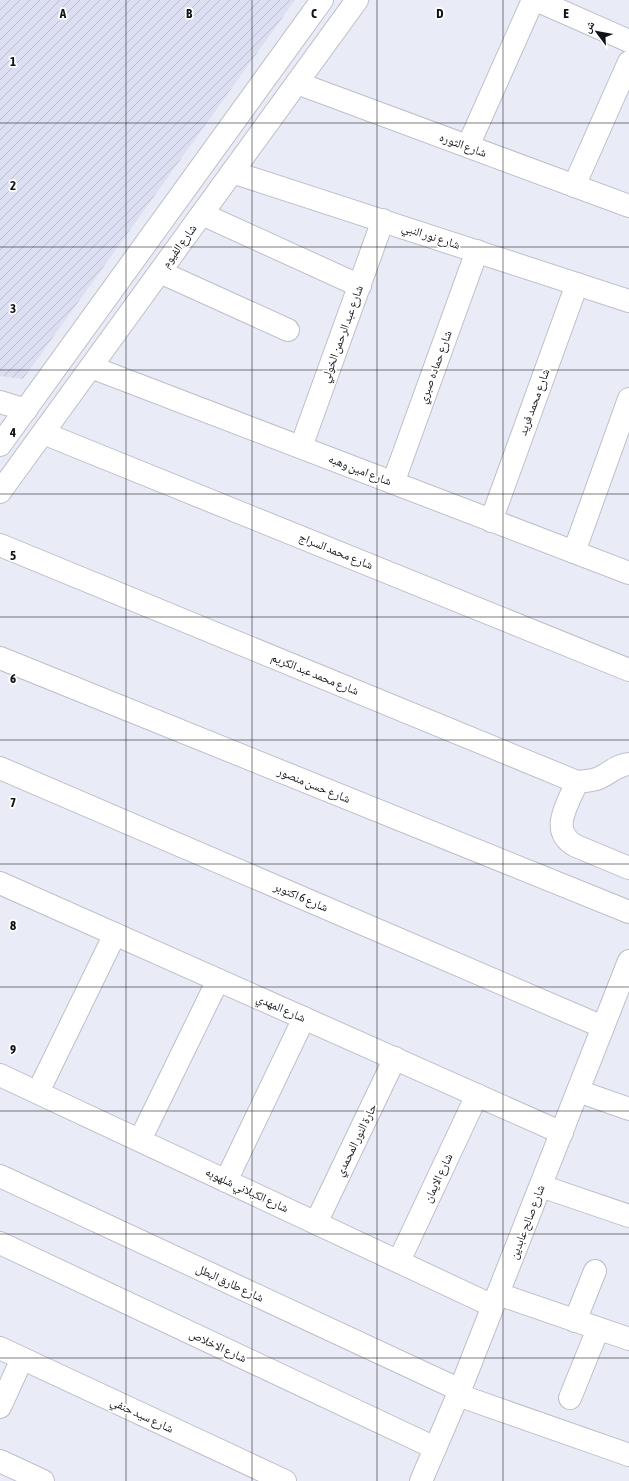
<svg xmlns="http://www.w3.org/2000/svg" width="629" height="1481" viewBox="0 0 629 1481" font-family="'Asap Condensed','Noto Naskh Arabic',sans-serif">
<defs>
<pattern id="industrial-furrows" width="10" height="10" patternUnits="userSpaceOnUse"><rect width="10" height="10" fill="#dbdff1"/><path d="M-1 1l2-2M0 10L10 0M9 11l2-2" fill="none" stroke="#bbbece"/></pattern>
</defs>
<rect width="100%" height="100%" fill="#e9ecf7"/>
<polygon fill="url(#industrial-furrows)" points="0,0 295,0 23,379 0,376"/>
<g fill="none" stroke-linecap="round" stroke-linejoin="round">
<g stroke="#bdbfca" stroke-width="24">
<g id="minor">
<polyline points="536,0 629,41"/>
<polyline points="297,83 629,206"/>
<polyline points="468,146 533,0"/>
<polyline points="232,172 629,301"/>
<polyline points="574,186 629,62"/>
<polyline points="202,214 360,286"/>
<polyline points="160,272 288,330"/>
<polyline points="91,367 629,573"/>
<polyline points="0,402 26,410"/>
<polyline points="43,433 629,670"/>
<polyline points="301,447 383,220"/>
<polyline points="393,483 477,251"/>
<polyline points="491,521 577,284"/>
<path d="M0 545 577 782C585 781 592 781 599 778 610 773 617 765 629 764"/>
<polyline points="574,552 629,399"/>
<polyline points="0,658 629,912"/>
<polyline points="0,768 603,1027"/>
<path d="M577 782C568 804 548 831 576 846L629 868"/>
<polyline points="0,883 562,1133"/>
<polyline points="0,1075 493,1306"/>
<polyline points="578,1091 629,1109"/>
<polyline points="38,1092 115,934"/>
<polyline points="140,1140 218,980"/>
<polyline points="0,1176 460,1390"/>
<polyline points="226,1181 304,1018"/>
<polyline points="541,1186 629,1216"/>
<polyline points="316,1223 395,1058"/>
<polyline points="0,1243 435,1448"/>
<polyline points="399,1261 477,1095"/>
<polyline points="498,1294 629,1339"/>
<polyline points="575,1321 595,1271"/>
<polyline points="0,1348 285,1481"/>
<polyline points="458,1395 629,1455"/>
<polyline points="570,1398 598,1329"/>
<polyline points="0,1407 22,1359"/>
<polyline points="0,1461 43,1481"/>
<polyline points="421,1481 458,1395 629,961"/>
</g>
</g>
<g stroke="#bdbfca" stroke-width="24">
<g id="tertiary">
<polyline points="0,445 322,0"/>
<polyline points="0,492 357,0"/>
</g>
</g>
<use href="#minor" stroke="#fff" stroke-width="22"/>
<use href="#tertiary" stroke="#fff" stroke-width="22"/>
</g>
<path fill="none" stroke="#121317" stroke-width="1" stroke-opacity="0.55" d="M126 0V1481M252 0V1481M377 0V1481M503 0V1481M0 123H629M0 247H629M0 370H629M0 494H629M0 617H629M0 740H629M0 864H629M0 987H629M0 1111H629M0 1234H629M0 1358H629"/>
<g text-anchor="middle" stroke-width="3.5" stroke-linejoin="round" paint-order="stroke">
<g font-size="12" fill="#121317" stroke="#fff">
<text transform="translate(463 145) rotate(20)" y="4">شارع الثوره</text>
<text transform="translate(431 236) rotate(18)" y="4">شارع نور النبي</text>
<text transform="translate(179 246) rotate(-54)" y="4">شارع الفيوم</text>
<text transform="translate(342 334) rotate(-70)" y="4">شارع عبد الرحمن الخولي</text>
<text transform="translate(435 367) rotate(-70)" y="4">شارع حماده صبري</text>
<text transform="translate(534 402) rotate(-70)" y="4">شارع محمد فريد</text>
<text transform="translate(360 470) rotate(21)" y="4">شارع امين وهبه</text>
<text transform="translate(336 551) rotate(22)" y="4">شارع محمد السراج</text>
<text transform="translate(315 674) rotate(22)" y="4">شارع محمد عبد الكريم</text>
<text transform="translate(314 785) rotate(22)" y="4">شارع حسن منصور</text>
<text transform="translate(301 897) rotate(23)" y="4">شارع 6 اكتوبر</text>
<text transform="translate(281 1008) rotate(24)" y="4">شارع المهدي</text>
<text transform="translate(356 1140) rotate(-64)" y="4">حارة النور المحمدي</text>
<text transform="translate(438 1178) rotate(-65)" y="4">شارع الايمان</text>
<text transform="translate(247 1190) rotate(25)" y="4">شارع الكيلاني شلهوبه</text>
<text transform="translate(527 1222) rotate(-69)" y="4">شارع صالح عابدين</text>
<text transform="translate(230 1283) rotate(25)" y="4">شارع طارق البطل</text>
<text transform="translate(218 1346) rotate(25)" y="4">شارع الاخلاص</text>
<text transform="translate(142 1415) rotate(25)" y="4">شارع سيد حنفي</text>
</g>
</g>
<g font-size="13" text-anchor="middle" font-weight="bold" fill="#121317" stroke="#fff" stroke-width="3.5" stroke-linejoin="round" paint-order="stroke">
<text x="63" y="18">A</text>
<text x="189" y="18">B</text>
<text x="314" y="18">C</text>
<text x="440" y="18">D</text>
<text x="566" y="18">E</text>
<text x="13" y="66">1</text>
<text x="13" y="190">2</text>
<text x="13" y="313">3</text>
<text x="13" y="437">4</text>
<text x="13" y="560">5</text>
<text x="13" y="683">6</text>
<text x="13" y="807">7</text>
<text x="13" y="930">8</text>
<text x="13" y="1054">9</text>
</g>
<g transform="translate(597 32) rotate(302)" stroke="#ffffff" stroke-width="3" paint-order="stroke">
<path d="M0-3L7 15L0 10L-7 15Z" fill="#121317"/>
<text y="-6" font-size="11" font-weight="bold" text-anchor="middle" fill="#121317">ش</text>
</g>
</svg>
